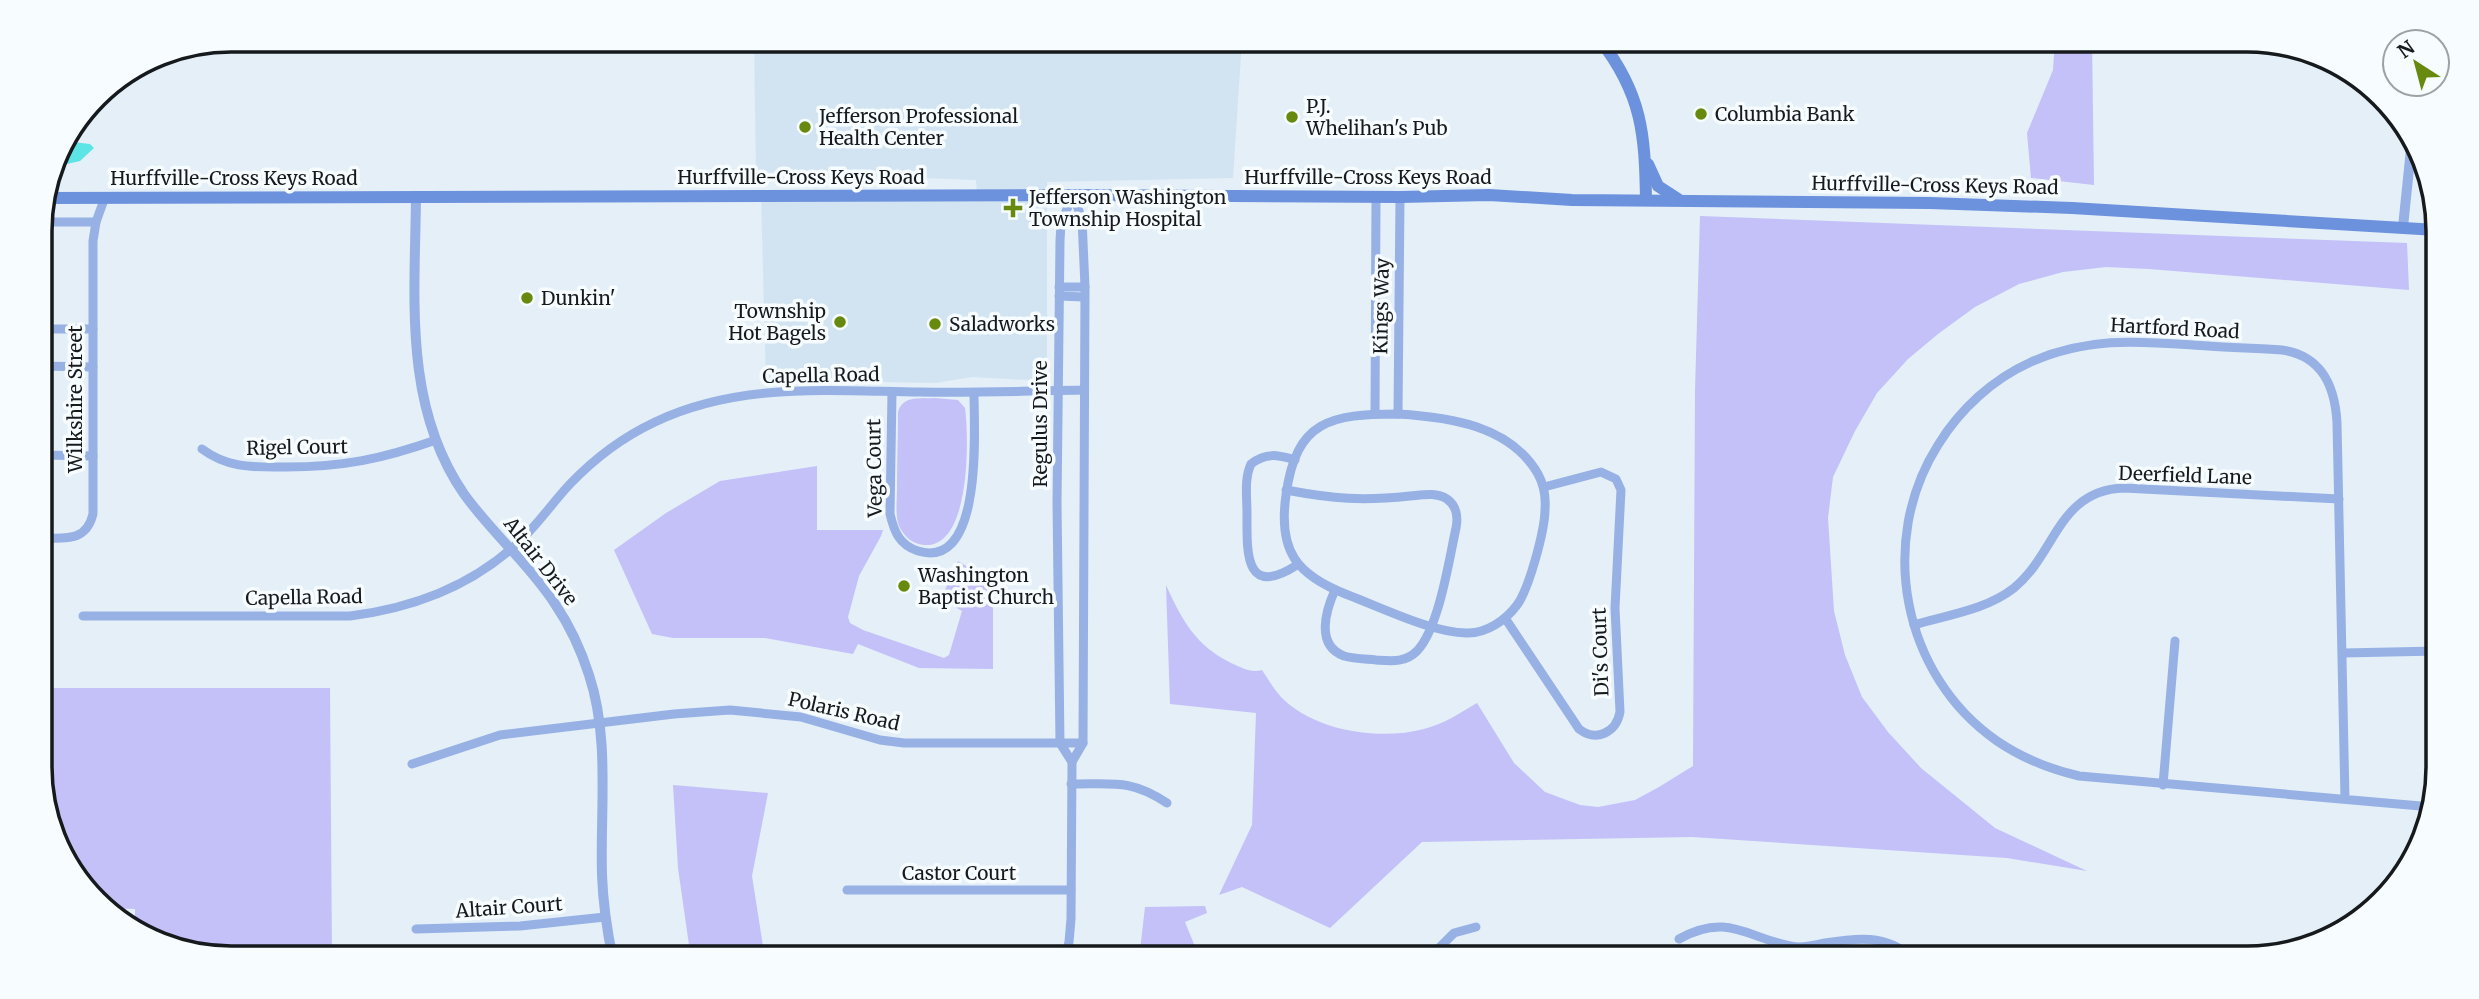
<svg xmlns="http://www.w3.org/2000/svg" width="2479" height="999" viewBox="0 0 2479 999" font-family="Merriweather,serif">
<rect width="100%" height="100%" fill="#e4eff8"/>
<polygon fill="#d2e4f2" points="754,40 1242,40 1233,178 1047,182 1047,381 972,377 935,383 881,382 766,384 761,195 977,195 976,180 756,172"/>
<g fill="#c3c1f8">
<polygon points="2055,40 2092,40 2094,185 2031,178 2027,133 2053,70"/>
<path d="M1700 216 2407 243 2409 290 2149 269 2106 267 2063 272 2019 284 1975 307 1938 334 1908 359 1877 393 1855 431 1833 477 1828 518 1834 611 1845 655 1862 697 1888 732 1921 768 1995 828 2087 871 2007 858 1692 837 1422 842 1330 928 1242 887 1219 895 1252 825 1256 713 1170 704 1166 585C1182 620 1195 645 1231 663 1243 668 1250 673 1262 670 1268 679 1274 689 1281 697 1314 731 1379 741 1424 729 1444 724 1460 713 1477 703L1514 763 1545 792 1580 805 1598 807 1635 800 1659 787 1693 766 1695 391Z"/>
<path d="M935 398 958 400 965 408C969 438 971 549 924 545 912 544 904 536 899 526 895 515 897 500 897 488 897 463 898 437 898 412 903 395 920 399 935 398Z"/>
<polygon points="817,466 817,530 883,530 881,536 859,576 848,617 850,623 863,630 944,658 949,655 962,611 941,599 958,561 993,582 993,669 919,668 858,644 853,654 765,638 673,638 652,634 614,550 666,513 720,481"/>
<polygon points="43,688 330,688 332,959 231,959 170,948 135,925 135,909 109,908 87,893 44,805"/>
<polygon points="673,785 768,793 752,876 765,959 691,959 678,868"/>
<polygon points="1205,906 1207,913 1185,922 1200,959 1139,959 1145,907"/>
</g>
<polygon fill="#5ce5e4" points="64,141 90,144 94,148 80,161 54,167 60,147"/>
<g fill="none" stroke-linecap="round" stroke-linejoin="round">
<g stroke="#97b1e5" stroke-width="9">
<polyline points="41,222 96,222"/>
<polyline points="1059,287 1085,287"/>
<polyline points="1059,296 1084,297"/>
<polyline points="41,329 93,329"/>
<polyline points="41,366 93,367"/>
<path d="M892 392 890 514C894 531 899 545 918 551 984 571 974 429 974 393"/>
<polyline points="1375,414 1376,197"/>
<path d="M1398 414C1448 417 1510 425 1538 474 1544 485 1546 496 1545 509 1545 530 1529 589 1517 605 1506 620 1487 633 1468 633 1435 634 1380 607 1348 595 1296 575 1278 551 1286 495 1296 420 1331 414 1398 414Z"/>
<polyline points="1398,414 1400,197"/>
<path d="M202 449C229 469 254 467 286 467 343 467 382 459 436 440"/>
<polyline points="42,455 93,456"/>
<path d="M1295 460C1278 455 1266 452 1251 464 1244 479 1247 497 1247 514 1247 552 1244 599 1297 565"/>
<path d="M1286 490C1334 499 1362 501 1410 496 1422 495 1436 492 1447 499 1457 506 1458 518 1456 528 1449 560 1439 628 1417 651 1405 663 1391 661 1376 660 1366 659 1354 659 1344 656 1315 645 1326 610 1335 590"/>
<path d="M42 538C66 538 86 542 93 514V241L96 222 105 197"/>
<path d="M83 616H350C414 608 474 585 521 540 539 523 553 502 570 484 594 459 623 437 655 422 739 382 830 391 920 392 975 393 1030 391 1084 390"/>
<path d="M1505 618 1579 729C1596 742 1616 733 1620 712L1615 608 1621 490 1616 479 1601 472 1544 487"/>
<path d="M1914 625C1947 615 1986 610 2014 588 2056 554 2058 490 2124 488L2339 499"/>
<polyline points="2343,653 2438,651"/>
<polyline points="1072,762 1060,743 1057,503 1060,241 1061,223 1073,195"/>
<polyline points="412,764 500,735 674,714 730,710 801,717 880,740 904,743 1083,743"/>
<path d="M1071 784C1113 784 1131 779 1167 803"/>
<polyline points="2163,785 2175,641"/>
<path d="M2345 799 2337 423C2335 386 2322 356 2282 350 2257 348 2233 348 2208 346 2145 342 2092 335 2031 362 1993 379 1960 409 1938 445 1877 541 1902 675 1997 741 2022 758 2049 769 2079 776L2432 807"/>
<polyline points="847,890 1071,890"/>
<polyline points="416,929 520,926 605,917"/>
<path d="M1679 939C1731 910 1751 942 1798 947 1807 947 1816 945 1825 943 1856 938 1886 934 1911 957"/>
<polyline points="1064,959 1069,942 1071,919 1072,762 1083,743 1085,287 1082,219 1073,195"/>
<polyline points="1428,959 1454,933 1476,927"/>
</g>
<g stroke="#97b1e5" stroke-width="10">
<path d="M416 197C415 298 403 406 464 494 492 533 529 564 555 604 570 626 581 650 589 675 610 738 600 810 602 875 603 903 607 931 613 959"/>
<polyline points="2403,227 2411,149"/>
</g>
<g stroke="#6c91dd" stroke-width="12">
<path d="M1600 40C1642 94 1645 134 1646 200"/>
<polyline points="1648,164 1658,186 1678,199"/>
<polyline points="46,198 1073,195 1400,197 1489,195 1572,200 1930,203 2072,208 2437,230"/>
</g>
</g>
<g fill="#678a0e" stroke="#f7fcff" stroke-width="2.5">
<circle cx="1701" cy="114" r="7"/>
<circle cx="1292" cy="117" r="7"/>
<circle cx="805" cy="127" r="7"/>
<path d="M1009.5 197.5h7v7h7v7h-7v7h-7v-7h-7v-7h7z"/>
<circle cx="527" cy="298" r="7"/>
<circle cx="840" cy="322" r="7"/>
<circle cx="935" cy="324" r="7"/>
<circle cx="904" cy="586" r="7"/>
</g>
<g text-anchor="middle" stroke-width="7" stroke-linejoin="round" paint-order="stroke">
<g font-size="19" fill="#161a1d" stroke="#f7fcff" text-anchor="start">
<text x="1306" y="113">P.J.<tspan x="1306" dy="22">Whelihan's Pub</tspan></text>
<text x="1715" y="121">Columbia Bank</text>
<text x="819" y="123">Jefferson Professional<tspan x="819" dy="22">Health Center</tspan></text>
<text x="1029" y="204">Jefferson Washington<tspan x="1029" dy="22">Township Hospital</tspan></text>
<text x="541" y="305">Dunkin'</text>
<text x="826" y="318" text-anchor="end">Township<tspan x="826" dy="22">Hot Bagels</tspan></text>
<text x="949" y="331">Saladworks</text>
<text x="918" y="582">Washington<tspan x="918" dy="22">Baptist Church</tspan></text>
</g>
<g font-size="19" fill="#161a1d" stroke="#f7fcff">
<text x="801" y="184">Hurffville-Cross Keys Road</text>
<text x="1368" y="184">Hurffville-Cross Keys Road</text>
<text x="234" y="185">Hurffville-Cross Keys Road</text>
<text transform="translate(1935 185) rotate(1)" y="7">Hurffville-Cross Keys Road</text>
<text transform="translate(1381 306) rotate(-89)" y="7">Kings Way</text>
<text transform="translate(2175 328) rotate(3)" y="7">Hartford Road</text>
<text transform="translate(821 375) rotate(-1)" y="7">Capella Road</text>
<text transform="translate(75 399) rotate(-90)" y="7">Wilkshire Street</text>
<text transform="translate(1040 424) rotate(-90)" y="7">Regulus Drive</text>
<text transform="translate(297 447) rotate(-1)" y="7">Rigel Court</text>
<text transform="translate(874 468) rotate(-91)" y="7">Vega Court</text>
<text transform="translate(2185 475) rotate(2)" y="7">Deerfield Lane</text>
<text transform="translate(541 561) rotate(52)" y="7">Altair Drive</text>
<text transform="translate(304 597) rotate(-1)" y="7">Capella Road</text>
<text transform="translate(1600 652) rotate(-92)" y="7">Di's Court</text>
<text transform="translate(844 711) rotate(13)" y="7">Polaris Road</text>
<text x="959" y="880">Castor Court</text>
<text transform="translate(509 907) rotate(-4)" y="7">Altair Court</text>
</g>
</g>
<path d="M0 0H2479V999H0ZM231 52H2247A179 179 0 0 1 2426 231V767A179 179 0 0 1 2247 946H231A179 179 0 0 1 52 767V231A179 179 0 0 1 231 52Z" fill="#f7fcff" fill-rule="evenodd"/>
<path fill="none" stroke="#161a1d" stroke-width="3.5" d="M231 52H2247A179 179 0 0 1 2426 231V767A179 179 0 0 1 2247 946H231A179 179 0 0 1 52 767V231A179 179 0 0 1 231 52Z"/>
<g transform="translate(2416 63) rotate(324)"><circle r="33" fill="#f7fcff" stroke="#9da2a5" stroke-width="2"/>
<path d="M0-5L12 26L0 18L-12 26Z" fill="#678a0e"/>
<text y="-10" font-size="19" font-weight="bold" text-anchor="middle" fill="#161a1d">N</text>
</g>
</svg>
